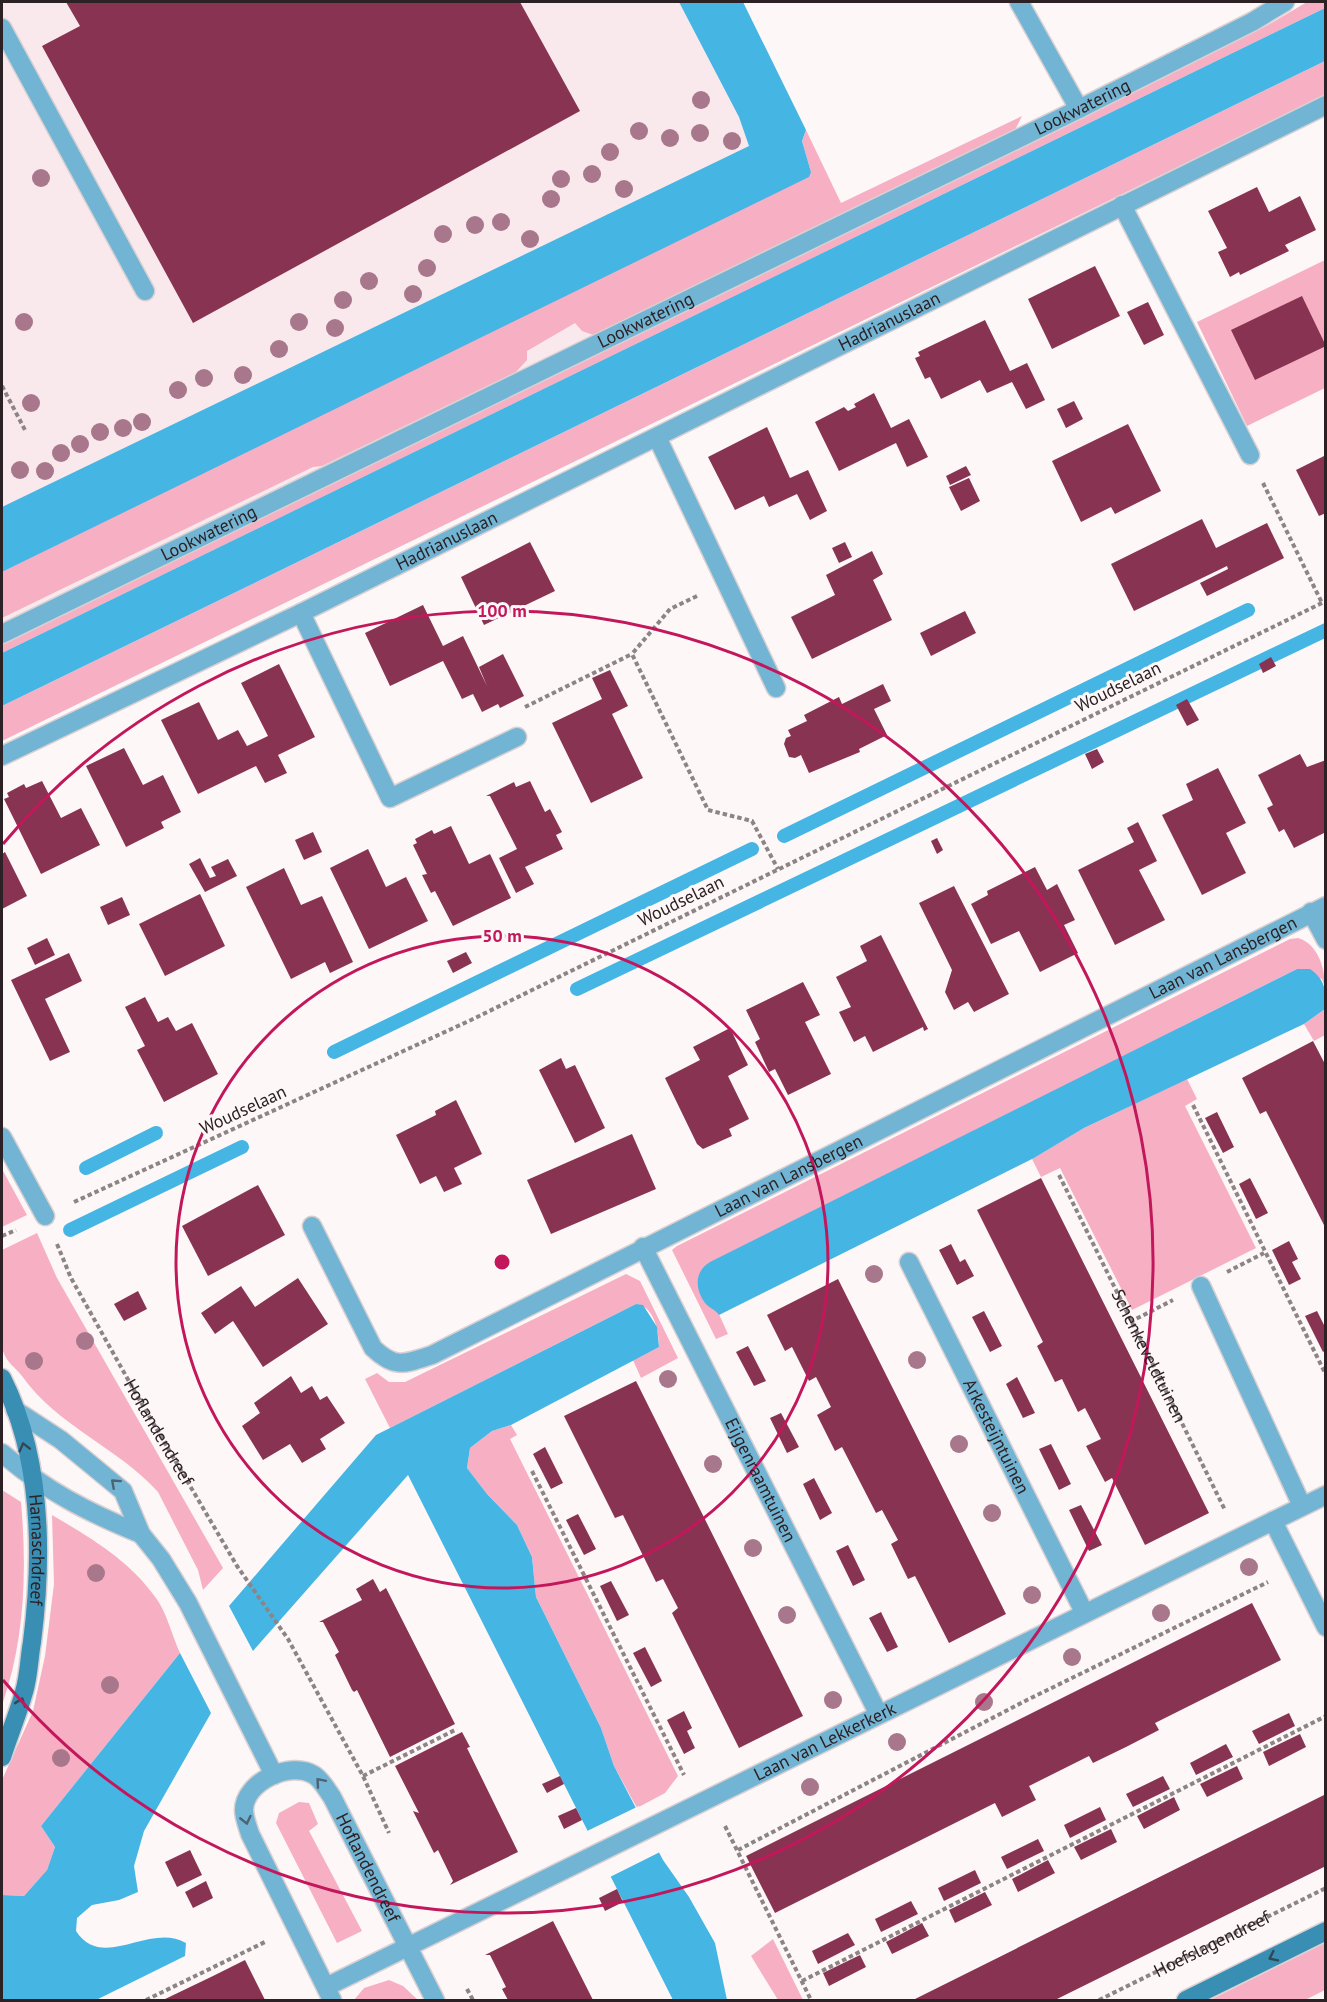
<svg xmlns="http://www.w3.org/2000/svg" width="1327" height="2002" viewBox="0 0 1327 2002" font-family="'PT Sans',sans-serif">
<rect width="100%" height="100%" fill="#fdf7f8"/>
<polygon fill="#f9e9ed" points="2,2 726,2 796,158 869,253 2,674"/>
<g fill="#f7b0c3">
<polygon points="1307,2 1325,2 1325,8 2,653 2,644 1118,100 1266,26"/>
<polygon points="1325,61 1325,95 2,741 2,706"/>
<polygon points="1022,116 1015,130 593,335 582,331 575,323 527,351 527,360 516,372 322,466 313,467 2,618 2,572 811,172 802,141 806,130 841,203"/>
<polygon points="1325,260 1325,388 1247,426 1197,322"/>
<path d="M1298 938C1318 944 1325 968 1325 987L1322 979 1297 969 1183 1026 718 1312 728 1334 716 1339 672 1250 677 1246 1290 939Z"/>
<polygon points="1325,1009 1325,1035 1314,1041 1304,1024"/>
<polygon points="1187,1079 1197,1099 1185,1106 1256,1248 1132,1310 1060,1168 1041,1177 1032,1159 1084,1128"/>
<polygon points="2,1169 27,1215 2,1227"/>
<path d="M37 1233 57 1278 223 1568 203 1590 198 1570 158 1492C119 1448 57 1426 22 1376 15 1367 7 1363 3 1351 0 1337 1 1270 2 1250Z"/>
<path d="M626 1274 640 1281 678 1358 641 1378 633 1360 659 1347C659 1331 654 1306 636 1304L390 1428 365 1379 377 1373 389 1382H405Z"/>
<polygon points="511,1425 517,1435 510,1439 678,1776 665,1793 637,1808 614,1766 601,1728 536,1597 532,1557 517,1525 487,1494 467,1468 470,1448 492,1431"/>
<path d="M2 1490 21 1502C27 1570 25 1640 2 1705Z"/>
<path d="M52 1515C91 1538 129 1560 156 1598 167 1613 172 1636 180 1653L41 1826 55 1847 47 1870 24 1896 2 1895V1780L33 1711 45 1656 54 1584Z"/>
<polygon points="299,1802 309,1803 318,1824 309,1831 362,1931 337,1943 276,1823 279,1813"/>
<polygon points="773,1939 803,2000 778,2000 751,1956"/>
<polygon points="1325,1943 1325,1990 1305,2000 1210,2000"/>
<polygon points="389,1980 403,1986 418,2000 354,2000 364,1988"/>
</g>
<g fill="#45b5e4">
<polygon points="679,2 743,2 806,130 802,141 811,172 809,177 2,572 2,507 749,146 739,117"/>
<polygon points="1325,8 1325,61 2,706 2,653"/>
<path d="M1297 969H1310C1326 980 1326 991 1325 1009L1304 1024 1084 1128 1034 1158 719 1315C716 1310 709 1308 705 1303 694 1288 695 1271 710 1262Z"/>
<polygon points="636,1304 643,1305 657,1327 659,1347 511,1425 492,1431 470,1448 467,1468 487,1494 517,1525 532,1557 536,1597 601,1728 614,1766 663,1860 689,1897 715,1943 727,2000 673,2000 408,1475 253,1651 229,1606 376,1435"/>
<path d="M180 1653 211 1713 144 1831 134 1866 138 1892 119 1900 92 1905 77 1918 76 1931C103 1972 149 1922 186 1943L185 1956 96 2000H2V1895L24 1896 47 1870 55 1847 41 1826Z"/>
</g>
<polygon fill="#fdf7f8" points="639,1806 662,1851 608,1878 585,1832"/>
<g fill="none" stroke-linecap="round" stroke-linejoin="round">
<g stroke="#45b5e4" stroke-width="14">
<polyline points="784,836 1248,610"/>
<polyline points="577,989 1326,630"/>
<polyline points="334,1052 752,849"/>
<polyline points="86,1168 156,1133"/>
<polyline points="70,1230 242,1147"/>
</g>
</g>
<g fill="#883351">
<polygon points="66,2 520,2 580,111 193,323 42,46 80,26"/>
<polygon points="1257,187 1269,212 1300,196 1316,230 1285,245 1289,251 1240,275 1239,272 1230,277 1218,252 1227,248 1208,211"/>
<polygon points="1095,266 1120,316 1052,349 1028,299"/>
<polygon points="1302,296 1326,346 1255,380 1231,330"/>
<polygon points="1148,302 1164,335 1144,345 1127,312"/>
<polygon points="985,320 1010,371 1027,363 1045,400 1026,409 1012,382 987,393 980,380 941,399 930,377 925,379 915,358 920,356 918,352"/>
<polygon points="874,393 891,428 909,419 928,457 907,467 896,443 839,471 815,422 844,407 848,411 856,407 854,404"/>
<polygon points="1074,401 1083,419 1066,428 1057,409"/>
<polygon points="1128,424 1161,491 1115,514 1111,507 1081,522 1052,461"/>
<polygon points="767,427 790,478 808,470 827,511 810,520 797,494 769,507 764,496 735,510 708,457"/>
<polygon points="1326,455 1326,513 1319,516 1296,470"/>
<polygon points="966,466 971,475 950,485 946,476"/>
<polygon points="969,478 980,501 961,511 949,487"/>
<polygon points="1202,519 1216,548 1267,523 1284,558 1207,596 1200,583 1228,569 1227,566 1134,611 1111,564"/>
<polygon points="530,542 555,591 484,625 461,577"/>
<polygon points="845,542 852,557 839,563 832,548"/>
<polygon points="872,551 883,574 873,580 892,620 812,659 791,617 835,595 826,575"/>
<polygon points="423,605 443,646 463,636 487,686 479,667 503,654 524,696 500,708 498,704 482,712 473,694 462,699 443,661 390,686 365,633"/>
<polygon points="965,611 976,633 931,656 920,633"/>
<polygon points="1271,657 1276,666 1263,673 1259,664"/>
<polygon points="279,664 315,737 278,755 287,773 265,783 256,766 198,794 161,720 199,702 218,740 238,730 247,746 268,736 241,683"/>
<polygon points="610,670 628,706 612,714 643,778 591,803 552,723 602,699 592,678"/>
<polygon points="883,684 891,701 874,709 887,735 859,749 860,752 809,773 801,755 795,758 789,757 784,744 786,738 791,736 788,730 807,721 804,715 839,697 842,704"/>
<polygon points="1187,699 1199,720 1187,726 1176,705"/>
<polygon points="124,748 143,785 163,775 181,812 161,822 164,828 126,847 86,766"/>
<polygon points="1097,749 1104,762 1092,769 1085,754"/>
<polygon points="1300,754 1307,767 1326,760 1326,832 1294,848 1284,829 1279,832 1267,808 1273,805 1258,775"/>
<polygon points="1218,768 1246,823 1226,833 1246,873 1202,895 1162,815 1193,800 1186,784"/>
<polygon points="42,781 61,818 81,808 100,845 41,874 4,799 9,797 7,793 24,784 26,788"/>
<polygon points="530,781 545,812 550,809 562,832 556,835 563,849 525,867 534,884 516,893 499,858 517,849 490,796 486,796 514,782 516,787"/>
<polygon points="1138,822 1157,861 1139,870 1165,920 1115,945 1078,870 1134,842 1127,828"/>
<polygon points="451,826 469,864 490,854 511,898 453,926 435,891 431,893 422,875 427,874 413,845 417,843 415,839 432,830 434,834"/>
<polygon points="313,832 322,852 304,860 295,840"/>
<polygon points="937,838 943,850 937,854 931,841"/>
<polygon points="368,849 386,887 406,877 428,921 369,949 330,868"/>
<polygon points="5,852 27,896 2,909 2,854"/>
<polygon points="200,858 210,878 216,876 211,867 228,859 237,876 205,892 189,864"/>
<polygon points="1035,867 1047,890 1057,884 1075,920 1064,925 1078,953 1040,972 1019,931 991,944 971,904 988,895 987,891"/>
<polygon points="284,868 301,905 322,896 353,962 330,973 325,962 291,979 246,887"/>
<polygon points="954,886 1009,994 974,1012 968,1002 954,1010 945,992 952,970 919,903"/>
<polygon points="200,894 225,946 165,976 139,924"/>
<polygon points="122,897 130,915 108,925 100,907"/>
<polygon points="881,935 928,1029 924,1031 923,1027 873,1052 865,1036 854,1042 839,1012 851,1007 836,977 867,961 860,946"/>
<polygon points="47,938 55,955 35,965 27,948"/>
<polygon points="466,952 472,963 453,973 447,961"/>
<polygon points="69,953 82,981 45,999 70,1052 50,1061 11,980"/>
<polygon points="803,982 820,1015 805,1022 831,1074 788,1095 775,1069 769,1072 755,1042 760,1039 746,1010"/>
<polygon points="145,997 158,1022 168,1017 176,1031 192,1023 218,1074 164,1102 137,1050 145,1046 125,1007"/>
<polygon points="730,1028 748,1065 728,1076 749,1119 729,1129 732,1136 703,1149 697,1144 665,1078 700,1060 693,1047"/>
<polygon points="1313,1041 1326,1066 1326,1229 1266,1111 1260,1114 1242,1078"/>
<polygon points="561,1058 566,1069 575,1065 605,1128 575,1143 539,1070"/>
<polygon points="456,1100 482,1154 454,1168 462,1184 444,1192 436,1176 420,1184 396,1135 436,1115 435,1111"/>
<polygon points="1217,1112 1234,1147 1223,1153 1205,1118"/>
<polygon points="632,1134 656,1189 551,1234 527,1180"/>
<polygon points="1041,1178 1209,1513 1145,1545 1112,1478 1105,1482 1086,1446 1101,1439 1085,1408 1078,1412 1062,1379 1055,1382 1037,1346 1043,1342 977,1210"/>
<polygon points="1250,1178 1268,1213 1256,1219 1239,1184"/>
<polygon points="258,1185 285,1235 208,1276 182,1226"/>
<polygon points="1289,1241 1298,1259 1292,1262 1301,1279 1289,1285 1272,1250"/>
<polygon points="951,1244 960,1262 965,1259 974,1276 957,1285 939,1250"/>
<polygon points="298,1278 328,1324 263,1367 233,1321 215,1334 201,1313 241,1286 255,1307"/>
<polygon points="838,1279 1006,1614 949,1643 915,1576 908,1579 891,1544 898,1540 882,1510 876,1513 842,1447 835,1451 817,1415 831,1407 816,1377 809,1381 792,1347 785,1351 767,1315"/>
<polygon points="138,1291 147,1309 124,1321 114,1304"/>
<polygon points="984,1311 1002,1346 990,1352 972,1317"/>
<polygon points="1317,1311 1326,1329 1326,1350 1323,1352 1305,1316"/>
<polygon points="748,1346 766,1381 754,1386 736,1352"/>
<polygon points="291,1376 301,1393 312,1386 320,1400 327,1396 345,1423 320,1439 326,1449 302,1463 290,1444 263,1460 242,1426 260,1413 254,1403"/>
<polygon points="1017,1377 1035,1413 1023,1418 1006,1384"/>
<polygon points="636,1381 803,1716 739,1748 672,1613 678,1608 663,1579 656,1582 623,1515 615,1518 564,1416"/>
<polygon points="781,1413 799,1447 787,1453 770,1418"/>
<polygon points="1051,1444 1071,1484 1059,1490 1039,1449"/>
<polygon points="545,1447 563,1483 551,1489 533,1454"/>
<polygon points="814,1478 832,1513 820,1520 803,1484"/>
<polygon points="1081,1505 1102,1545 1089,1551 1069,1510"/>
<polygon points="578,1514 596,1549 584,1555 566,1520"/>
<polygon points="848,1545 865,1580 853,1586 836,1551"/>
<polygon points="373,1579 380,1592 386,1588 455,1724 390,1757 357,1690 354,1692 352,1690 335,1655 339,1652 323,1622 319,1622 362,1600 356,1589"/>
<polygon points="611,1581 629,1615 617,1621 600,1586"/>
<polygon points="1252,1603 1281,1660 1155,1723 1159,1730 1126,1747 1093,1763 1089,1756 1029,1786 1036,1800 1002,1817 995,1803 775,1913 746,1856"/>
<polygon points="881,1612 898,1647 887,1652 869,1618"/>
<polygon points="645,1647 662,1681 651,1687 633,1653"/>
<polygon points="684,1711 692,1728 687,1731 695,1748 684,1754 667,1720"/>
<polygon points="1289,1713 1295,1726 1259,1744 1252,1731"/>
<polygon points="462,1732 470,1747 467,1748 518,1852 450,1885 453,1881 438,1850 434,1853 413,1811 419,1813 395,1766"/>
<polygon points="1300,1734 1306,1747 1269,1766 1263,1752"/>
<polygon points="1226,1744 1233,1757 1196,1775 1190,1763"/>
<polygon points="1237,1766 1243,1779 1207,1797 1200,1784"/>
<polygon points="560,1776 564,1784 547,1793 542,1784"/>
<polygon points="1163,1776 1170,1789 1133,1807 1126,1794"/>
<polygon points="1326,1794 1326,1866 1263,1897 1055,2000 913,2000"/>
<polygon points="1174,1797 1180,1810 1144,1829 1137,1816"/>
<polygon points="1100,1807 1106,1820 1070,1838 1064,1825"/>
<polygon points="576,1808 582,1820 564,1829 558,1816"/>
<polygon points="1111,1829 1117,1842 1081,1860 1074,1847"/>
<polygon points="1038,1839 1044,1851 1007,1869 1001,1857"/>
<polygon points="190,1850 202,1875 177,1887 165,1862"/>
<polygon points="1048,1860 1055,1873 1018,1892 1012,1879"/>
<polygon points="975,1870 981,1883 944,1901 938,1888"/>
<polygon points="206,1881 213,1898 193,1908 185,1892"/>
<polygon points="617,1889 623,1902 605,1911 599,1898"/>
<polygon points="985,1892 992,1905 955,1923 949,1910"/>
<polygon points="911,1901 918,1914 881,1932 875,1919"/>
<polygon points="553,1921 593,2000 508,2000 502,1989 506,1987 490,1955 485,1955"/>
<polygon points="922,1923 929,1936 892,1954 886,1942"/>
<polygon points="848,1933 855,1945 818,1964 812,1951"/>
<polygon points="860,1955 866,1967 829,1986 823,1973"/>
<polygon points="245,1960 265,2000 163,2000 213,1976"/>
</g>
<g fill="none" stroke-linecap="round" stroke-linejoin="round">
<g stroke="#d7d0d2" stroke-width="21">
<g id="lane">
<polyline points="1019,2 1079,109"/>
<polyline points="2,28 145,291"/>
<polyline points="1201,1286 1302,1506"/>
<polyline points="15,1410 61,1440 123,1491 141,1534 161,1559 188,1603 274,1775"/>
<path d="M2 1453C46 1491 87 1512 141 1534"/>
</g>
</g>
<g stroke="#d7d0d2" stroke-width="21">
<g id="street">
<polyline points="1122,205 1250,455"/>
<polyline points="657,437 776,688"/>
<polyline points="301,613 390,798 517,737"/>
<path id="s4" d="M2 634 1079 109 1252 22 1285 2"/>
<path id="s5" d="M2 756 301 613 1326 105"/>
<polyline points="1311,912 1326,940"/>
<polyline points="2,1137 45,1216"/>
<path id="s6" d="M312 1226 373 1348C395 1369 404 1364 432 1355L1326 906"/>
<path id="s7" d="M643 1247 878 1713"/>
<path id="s8" d="M909 1262 1084 1612"/>
<polyline points="1273,1521 1326,1627"/>
<path id="s9" d="M326 1987 1326 1495"/>
<path id="s10" d="M332 2000 250 1834C248 1827 244 1818 244 1810 244 1782 291 1760 314 1775 321 1779 327 1790 332 1797L435 2000"/>
</g>
</g>
<g stroke="#d7d0d2" stroke-width="21">
<g id="secondary">
<path id="s11" d="M2 1378C42 1457 43 1556 32 1642 29 1658 29 1676 24 1692 18 1714 9 1735 2 1757"/>
<polyline points="1186,2000 1326,1931"/>
</g>
</g>
<g stroke="#8d8486" stroke-width="4" stroke-dasharray="4.5 3" stroke-linecap="butt">
<polyline points="2,386 25,430"/>
<polyline points="1263,483 1322,603"/>
<polyline points="697,596 670,609 632,654 708,810 752,821 778,869"/>
<polyline points="525,707 632,654"/>
<polyline points="1193,1105 1326,1375"/>
<path id="s1" d="M1059 1175 1225 1510"/>
<polyline points="74,1202 471,1020 1326,601"/>
<polyline points="2,1236 16,1230"/>
<path id="s2" d="M57 1244 71 1278 135 1392 237 1566 288 1639 363 1776 389 1833"/>
<polyline points="1227,1272 1264,1253"/>
<polyline points="1130,1322 1173,1300"/>
<polyline points="532,1471 684,1775"/>
<polyline points="363,1776 457,1729"/>
<polyline points="725,1826 811,2000"/>
<polyline points="738,1850 1027,1700 1268,1582"/>
<polyline points="802,1981 1326,1716"/>
<polyline points="467,1989 473,2000"/>
<polyline points="146,2000 267,1941"/>
<path id="s3" d="M1099 2000 1326 1888"/>
</g>
<use href="#lane" stroke="#72b4d3" stroke-width="18"/>
<use href="#street" stroke="#72b4d3" stroke-width="18"/>
<use href="#secondary" stroke="#398eb3" stroke-width="18"/>
</g>
<g fill="#a8778b">
<circle cx="701" cy="100" r="9"/>
<circle cx="639" cy="131" r="9"/>
<circle cx="700" cy="133" r="9"/>
<circle cx="670" cy="138" r="9"/>
<circle cx="732" cy="141" r="9"/>
<circle cx="610" cy="152" r="9"/>
<circle cx="592" cy="174" r="9"/>
<circle cx="41" cy="178" r="9"/>
<circle cx="561" cy="179" r="9"/>
<circle cx="624" cy="189" r="9"/>
<circle cx="551" cy="199" r="9"/>
<circle cx="501" cy="222" r="9"/>
<circle cx="475" cy="225" r="9"/>
<circle cx="443" cy="234" r="9"/>
<circle cx="530" cy="239" r="9"/>
<circle cx="427" cy="268" r="9"/>
<circle cx="369" cy="281" r="9"/>
<circle cx="413" cy="294" r="9"/>
<circle cx="343" cy="300" r="9"/>
<circle cx="24" cy="322" r="9"/>
<circle cx="299" cy="322" r="9"/>
<circle cx="335" cy="328" r="9"/>
<circle cx="279" cy="349" r="9"/>
<circle cx="243" cy="375" r="9"/>
<circle cx="204" cy="378" r="9"/>
<circle cx="178" cy="390" r="9"/>
<circle cx="31" cy="403" r="9"/>
<circle cx="142" cy="422" r="9"/>
<circle cx="123" cy="428" r="9"/>
<circle cx="100" cy="432" r="9"/>
<circle cx="80" cy="444" r="9"/>
<circle cx="61" cy="453" r="9"/>
<circle cx="20" cy="470" r="9"/>
<circle cx="45" cy="471" r="9"/>
<circle cx="874" cy="1274" r="9"/>
<circle cx="85" cy="1341" r="9"/>
<circle cx="917" cy="1360" r="9"/>
<circle cx="34" cy="1361" r="9"/>
<circle cx="668" cy="1379" r="9"/>
<circle cx="959" cy="1444" r="9"/>
<circle cx="713" cy="1464" r="9"/>
<circle cx="992" cy="1513" r="9"/>
<circle cx="753" cy="1548" r="9"/>
<circle cx="1249" cy="1567" r="9"/>
<circle cx="96" cy="1573" r="9"/>
<circle cx="1032" cy="1595" r="9"/>
<circle cx="1161" cy="1613" r="9"/>
<circle cx="787" cy="1615" r="9"/>
<circle cx="1072" cy="1657" r="9"/>
<circle cx="110" cy="1685" r="9"/>
<circle cx="833" cy="1700" r="9"/>
<circle cx="984" cy="1702" r="9"/>
<circle cx="897" cy="1742" r="9"/>
<circle cx="61" cy="1758" r="9"/>
<circle cx="810" cy="1787" r="9"/>
</g>
<defs><path id="oneway-chevron" d="M-2-3.5L2.5 0L-2 3.5" fill="none" stroke-width="1.6" stroke-linecap="round" stroke-linejoin="round" transform="scale(1.5)"/></defs>
<g stroke="#314756">
<use href="#oneway-chevron" transform="translate(24 1447) rotate(-104)"/>
<use href="#oneway-chevron" transform="translate(21 1702) rotate(-71)"/>
<use href="#oneway-chevron" transform="translate(1273 1957) rotate(154)"/>
</g>
<g stroke="#4c6373">
<use href="#oneway-chevron" transform="translate(115 1483) rotate(-138)"/>
<use href="#oneway-chevron" transform="translate(320 1782) rotate(-131)"/>
<use href="#oneway-chevron" transform="translate(246 1820) rotate(77)"/>
</g>
<g fill="none" stroke="#c2185b" stroke-width="3">
<circle cx="502" cy="1262" r="326"/>
<path d="M3 844A651 651 0 1 1 3 1680"/>
</g>
<g text-anchor="middle" stroke-width="6" stroke-linejoin="round" paint-order="stroke">
<g font-size="18" fill="#2c2124" stroke="#fdf7f8">
<text dy="6" stroke="none"><textPath href="#s4" startOffset="1202">Lookwatering</textPath></text>
<text dy="6" stroke="none"><textPath href="#s4" startOffset="716">Lookwatering</textPath></text>
<text dy="6" stroke="none"><textPath href="#s5" startOffset="988">Hadrianuslaan</textPath></text>
<text dy="6" stroke="none"><textPath href="#s4" startOffset="230">Lookwatering</textPath></text>
<text dy="6" stroke="none"><textPath href="#s5" startOffset="494">Hadrianuslaan</textPath></text>
<text transform="translate(1118 687) rotate(-26)" y="6">Woudselaan</text>
<text transform="translate(681 901) rotate(-26)" y="6">Woudselaan</text>
<text dy="6" stroke="none"><textPath href="#s6" startOffset="1086">Laan van Lansbergen</textPath></text>
<text transform="translate(243 1110) rotate(-25)" y="6">Woudselaan</text>
<text dy="6" stroke="none"><textPath href="#s6" startOffset="600">Laan van Lansbergen</textPath></text>
<text dy="6" stroke="none"><textPath href="#s1" startOffset="202">Schenkeveldtuinen</textPath></text>
<text dy="6" stroke="none"><textPath href="#s2" startOffset="214">Hoflandendreef</textPath></text>
<text dy="6" stroke="none"><textPath href="#s8" startOffset="195">Arkesteijntuinen</textPath></text>
<text dy="6" stroke="none"><textPath href="#s7" startOffset="261">Eijgenraamtuinen</textPath></text>
<text dy="6" stroke="none"><textPath href="#s11" startOffset="177">Harnaschdreef</textPath></text>
<text dy="6" stroke="none"><textPath href="#s9" startOffset="556">Laan van Lekkerkerk</textPath></text>
<text dy="6" stroke="none"><textPath href="#s10" startOffset="408">Hoflandendreef</textPath></text>
<text dy="6" stroke="none"><textPath href="#s3" startOffset="126">Hoefslagendreef</textPath></text>
</g>
</g>
<circle cx="502" cy="1262" r="9" fill="#c2185b" stroke="#fdf7f8" stroke-width="3"/>
<g font-size="18" text-anchor="middle" font-weight="bold" fill="#c2185b" stroke="#fdf7f8" stroke-width="6" stroke-linejoin="round" paint-order="stroke">
<text x="502" y="617">100 m</text>
<text x="502" y="942">50 m</text>
</g>
<rect width="1327" height="2002" fill="none" stroke="#2c2124" stroke-width="6"/>
</svg>
